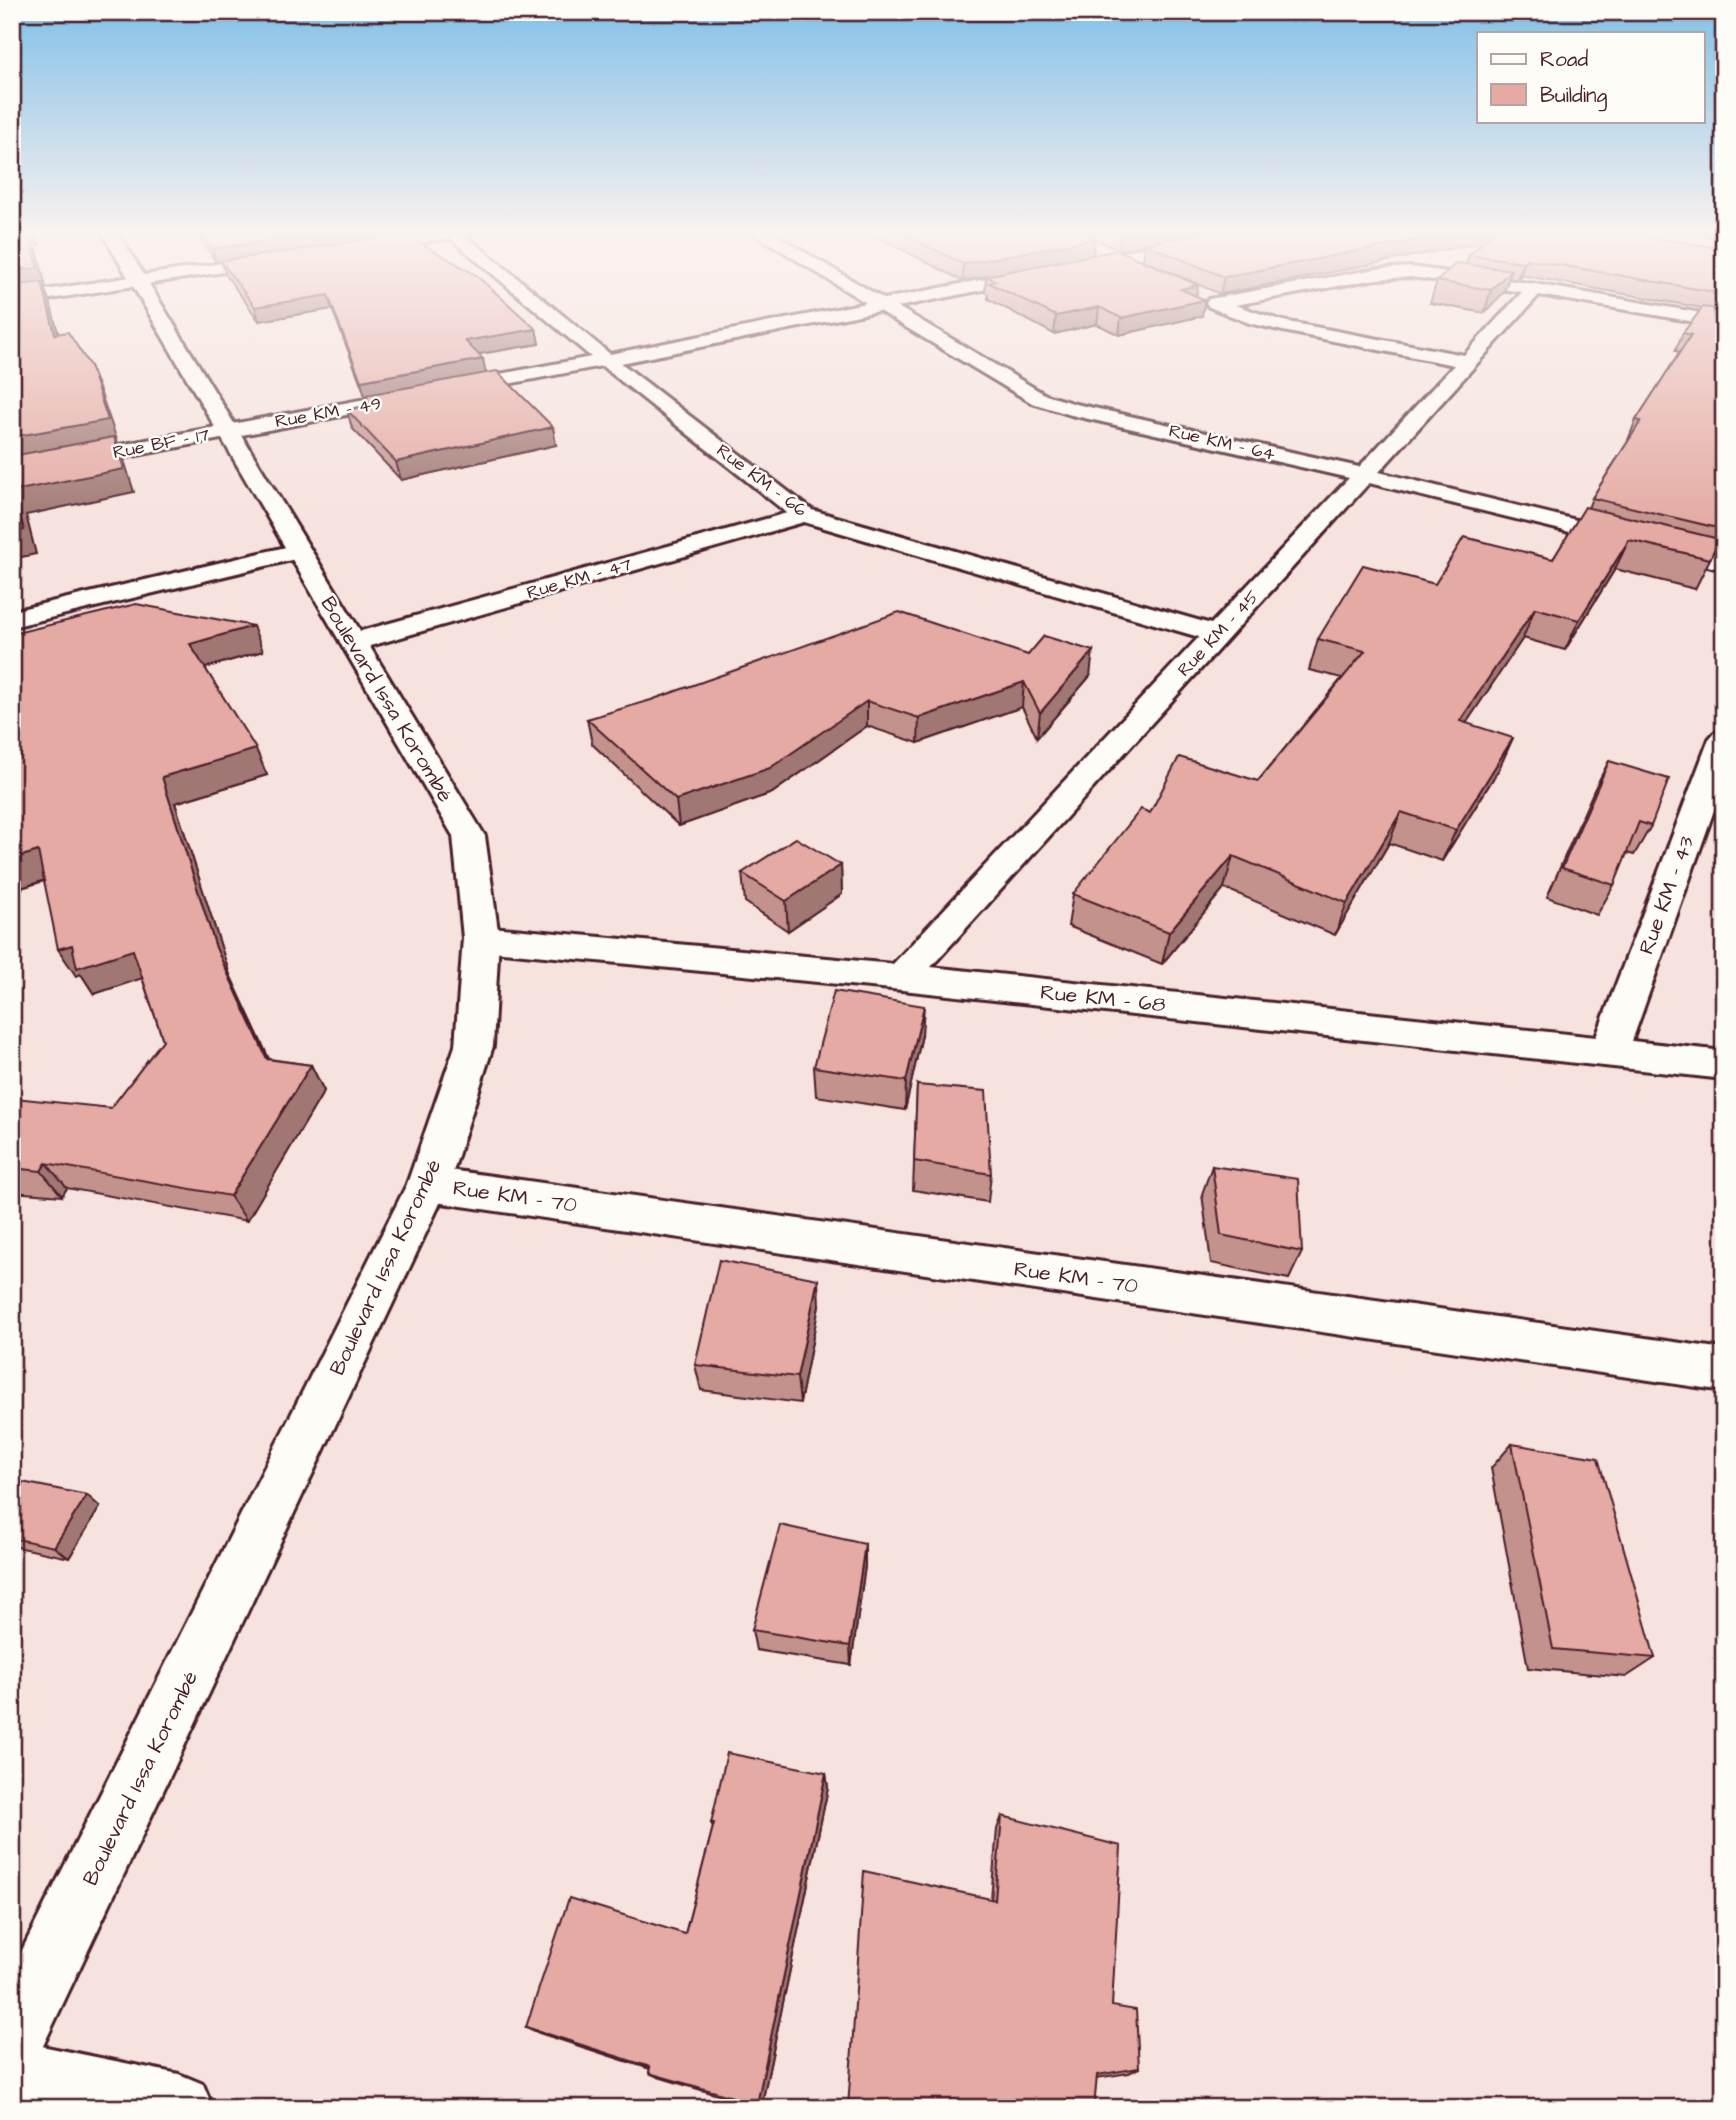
<svg xmlns="http://www.w3.org/2000/svg" width="1736" height="2120" viewBox="0 0 1736 2120" font-family="'Architects Daughter',sans-serif">
<rect width="100%" height="100%" fill="#f6e3de"/>
<filter id="ink" filterUnits="userSpaceOnUse"><feTurbulence type="fractalNoise" baseFrequency=".0143" numOctaves="2"/><feDisplacementMap in="SourceGraphic" scale="14" xChannelSelector="R" yChannelSelector="G"/><feConvolveMatrix kernelMatrix="1 2 1 2 8 2 1 2 1" color-interpolation-filters="sRGB"/></filter>
<g filter="url(#ink)">
<g fill="none" stroke-linecap="round" stroke-linejoin="round">
<g stroke="#4a1f2b" stroke-width="6">
<g id="minor">
<path d="M437 231H476L466 236 610 354 866 303 750 231H769L884 299 1228 231H1260L1252 236 898 307 1046 395 1076 404 1359 467 1454 365 1283 331 1249 323 1209 307 1206 303 1209 299 1376 269 1411 267 1535 284 1724 317V327L1539 295 1379 472 1724 556V570L1369 483 931 967 1596 1037 1709 739 1714 733 1724 730V782L1632 1041 1724 1051V1079L902 990 481 950 469 946 463 938 469 930 481 926 893 964 1199 637 804 522 363 648 353 650 343 648 340 642 343 636 787 513 602 366 12 479V465L591 357 450 238 362 252 354 247 362 242ZM1411 277 1522 292 1464 355 1283 321 1235 305 1376 279ZM879 311 1032 403 1071 415 1349 478 1211 624 812 510 621 363Z"/>
<polygon points="1705,231 1724,231 1724,238 1708,234"/>
<polygon points="275,255 283,260 281,263 12,305 12,295"/>
<polygon points="299,544 308,546 311,551 308,556 12,627 12,611"/>
<polygon points="428,1167 1724,1349 1724,1391 428,1201 413,1196 407,1184 413,1172"/>
<polygon points="12,2040 179,2074 203,2084 213,2108 12,2106"/>
</g>
</g>
<g stroke="#4a1f2b" stroke-width="6">
<polygon id="tertiary" points="101,231 117,231 485,836 499,938 493,1046 449,1184 35,2063 12,2073 12,1970 407,1184 455,1046 463,938 453,836"/>
</g>
<use href="#minor" fill="#fdfcf7" fill-rule="evenodd"/>
<use href="#tertiary" fill="#fdfcf7" fill-rule="evenodd"/>
</g>
<g fill="#c4928c" stroke="#4a1f2b" stroke-width="2">
<polygon points="195,231 391,231 388,232 389,236 216,262"/>
<polygon points="866,231 1612,231 1719,248 1724,242 1724,546 1717,544 1710,559 1695,589 1615,569 1565,650 1523,638 1466,723 1499,769 1442,861 1389,843 1335,935 1224,888 1162,964 1068,926 1073,894 1150,813 1258,781 1342,678 1309,670 1318,639 1435,584 1553,559 1588,508 1592,498 1629,440 1628,440 1636,420 1680,352 1675,351 1683,333 1702,308 1521,275 1517,279 1509,278 1504,292 1484,313 1430,303 1437,281 1466,265 1469,255 1483,242 1220,294 1143,260 1145,245 1119,250 1095,239 1093,255 1198,285 1196,296 1202,316 1119,335 1097,324 1054,334 988,299 988,294 985,292 986,276 963,281"/>
<polygon points="221,261 536,329 539,344 478,354 486,373 556,445 401,480 352,428 347,410 369,405 332,309 259,321 226,275"/>
<polygon points="12,634 263,651 205,668 267,775 175,803 230,975 269,1059 311,1065 324,1091 247,1221 67,1188 62,1196 12,1192 12,1102 111,1108 163,1040 142,978 94,994 81,974 76,976 44,881 12,891"/>
<polygon points="1090,676 1037,738 1022,707 918,743 867,726 772,793 679,826 592,744 587,719"/>
<polygon points="1609,761 1651,826 1634,855 1627,853 1614,885 1597,915 1547,897 1594,790"/>
<polygon points="841,865 842,894 788,931 745,902 742,873"/>
<polygon points="922,1035 905,1110 816,1096 814,1067"/>
<polygon points="917,1085 991,1174 988,1202 913,1190"/>
<polygon points="1212,1166 1302,1252 1289,1279 1211,1263 1202,1194"/>
<polygon points="819,1306 800,1403 701,1390 695,1365"/>
<polygon points="1512,1444 1655,1658 1626,1677 1528,1668 1491,1468"/>
<polygon points="12,1480 100,1507 69,1558 12,1546"/>
<polygon points="865,1544 865,1566 851,1665 756,1650 752,1630"/>
<polygon points="826,1773 828,1788 761,2108 658,2077 649,2073 650,2069 539,2033 526,2027 685,1934 713,1827 711,1823"/>
<polygon points="1002,1816 1112,2006 1139,2068 1129,2073 1097,2078 991,1899 997,1829"/>
</g>
<g fill="#a07772" stroke="#4a1f2b" stroke-width="2">
<polygon points="29,231 34,231 40,245 36,246 46,287 44,288 50,302 64,355 12,292 12,271"/>
<polygon points="335,231 391,231 388,232 389,236 216,262 212,249"/>
<polygon points="1137,231 1214,231 1145,244 1145,245 1119,250 1121,234"/>
<polygon points="1461,231 1501,231 1499,239 1220,294 1224,277"/>
<polygon points="1095,239 1093,255 963,281 963,264"/>
<polygon points="1526,259 1521,275 1517,279 1523,262"/>
<polygon points="1511,270 1504,292 1484,313 1491,290"/>
<polygon points="1198,285 1195,302 1181,289"/>
<polygon points="328,295 332,309 259,321 255,307"/>
<polygon points="1205,300 1202,316 1119,335 1121,318"/>
<polygon points="1099,307 1097,324 1054,334 1056,316"/>
<polygon points="536,329 539,344 468,356 465,341"/>
<polygon points="483,359 486,374 365,397 361,381"/>
<polygon points="90,366 99,388 118,443 116,443 124,460 134,492 26,515 36,554 12,559 14,491 12,462 12,437"/>
<polygon points="553,427 556,445 401,480 396,462"/>
<polygon points="1629,540 1615,569 1565,650 1579,620"/>
<polygon points="1535,608 1523,638 1447,752 1460,721"/>
<polygon points="253,626 263,651 201,669 190,644"/>
<polygon points="1093,651 1090,676 1037,738 1040,713"/>
<polygon points="1024,682 1022,707 918,743 919,718"/>
<polygon points="867,701 867,726 772,793 679,826 676,800"/>
<polygon points="1513,738 1499,769 1442,861 1456,830"/>
<polygon points="256,749 267,775 175,803 230,975 281,1085 267,1059 216,948 162,777"/>
<polygon points="1401,812 1389,843 1335,935 1347,903"/>
<polygon points="38,851 54,877 12,891 12,859"/>
<polygon points="1233,856 1224,888 1162,964 1169,932"/>
<polygon points="841,865 842,894 788,931 786,901"/>
<polygon points="72,945 133,950 149,976 94,994 81,974 76,976 58,949"/>
<polygon points="924,1006 922,1035 905,1110 906,1081"/>
<polygon points="311,1065 324,1091 247,1221 230,1196"/>
<polygon points="46,1163 67,1188 62,1196 41,1171"/>
<polygon points="818,1279 819,1306 800,1403 797,1377"/>
<polygon points="87,1495 100,1507 69,1558 54,1547"/>
<polygon points="865,1544 865,1566 851,1665 850,1646"/>
<polygon points="826,1773 828,1788 761,2108 757,2104"/>
</g>
<g fill="#e4aaa3" stroke="#4a1f2b" stroke-width="2">
<polygon points="12,231 29,231 38,268 12,271"/>
<polygon points="199,231 335,231 212,249"/>
<polygon points="898,231 1078,231 1095,239 963,264"/>
<polygon points="1115,231 1137,231 1121,234"/>
<polygon points="1211,231 1461,231 1224,277 1145,244"/>
<polygon points="1495,231 1612,231 1719,248 1724,242 1724,296 1713,294 1714,292 1526,259 1523,262 1469,255"/>
<polygon points="405,234 476,275 536,329 465,341 483,359 361,381 328,295 255,307 221,261"/>
<polygon points="1118,250 1198,285 1181,289 1205,300 1121,318 1099,307 1056,316 989,283 996,281 986,276"/>
<polygon points="1456,263 1511,270 1491,290 1437,281"/>
<polygon points="42,282 55,334 68,332 90,366 108,420 12,437 12,286"/>
<polygon points="1703,307 1724,310 1724,524 1722,529 1592,498 1641,421 1636,420 1691,335 1683,333"/>
<polygon points="497,371 553,427 396,462 347,410 370,405 366,395"/>
<polygon points="114,437 124,469 14,491 24,530 12,532 12,456"/>
<polygon points="1585,507 1719,539 1710,559 1629,540 1579,620 1535,608 1460,721 1513,738 1456,830 1401,812 1347,903 1233,856 1169,932 1073,894 1141,809 1150,813 1179,757 1258,781 1365,651 1318,639 1363,565 1435,584 1464,537 1553,559"/>
<polygon points="136,604 253,626 190,644 256,749 162,777 216,948 267,1059 311,1065 230,1196 46,1163 41,1171 12,1168 12,1102 15,1098 111,1108 163,1040 133,950 77,968 72,945 58,949 38,851 12,859 12,634"/>
<polygon points="899,612 1028,655 1044,636 1093,651 1040,713 1024,682 919,718 867,701 770,768 676,800 587,719 651,700"/>
<polygon points="1609,761 1669,779 1651,826 1639,822 1614,885 1562,868"/>
<polygon points="796,838 841,865 786,901 742,873"/>
<polygon points="834,991 924,1006 906,1081 814,1067"/>
<polygon points="917,1085 986,1091 991,1174 914,1161"/>
<polygon points="1212,1166 1298,1179 1302,1252 1221,1235"/>
<polygon points="719,1260 818,1279 797,1377 695,1365"/>
<polygon points="1512,1444 1598,1458 1655,1658 1553,1649"/>
<polygon points="12,1480 87,1495 54,1547 12,1538"/>
<polygon points="780,1525 865,1544 850,1646 752,1630"/>
<polygon points="727,1753 826,1773 757,2104 649,2073 650,2067 526,2027 569,1898 685,1934 714,1823 711,1823"/>
<polygon points="1002,1816 1121,1846 1112,2006 1136,2010 1139,2068 1097,2075 1094,2108 848,2108 864,1871 995,1900"/>
</g>
</g>
<linearGradient id="sky" x2="0" y2="1"><stop stop-color="#81c0e7"/><stop offset="0.44" stop-color="#fbf2f0"/><stop offset="1" stop-color="#fbf2f0" stop-opacity="0"/></linearGradient>
<rect width="1736" height="528" fill="url(#sky)"/>
<g text-anchor="middle" stroke-width="5" stroke-linejoin="round" paint-order="stroke">
<g font-size="18" fill="#4a1f2b" stroke="#fdfcf7">
<text transform="translate(328 412) rotate(-10)" y="6">Rue KM - 49</text>
<text transform="translate(1222 442) rotate(13)" y="6">Rue KM - 64</text>
<text transform="translate(161 443) rotate(-11)" y="6">Rue BF - 17</text>
<text transform="translate(762 480) rotate(37)" y="6">Rue KM - 66</text>
<text transform="translate(579 578) rotate(-16)" y="6">Rue KM - 47</text>
<text transform="translate(1218 633) rotate(-47)" y="6">Rue KM - 45</text>
</g>
<g font-size="21" fill="#4a1f2b" stroke="#fdfcf7">
<text transform="translate(387 699) rotate(59)" y="7">Boulevard Issa Korombé</text>
<text transform="translate(1666 895) rotate(-70)" y="7">Rue KM - 43</text>
<text transform="translate(1103 998) rotate(6)" y="7">Rue KM - 68</text>
<text transform="translate(515 1196) rotate(8)" y="7">Rue KM - 70</text>
<text transform="translate(385 1267) rotate(-65)" y="7">Boulevard Issa Korombé</text>
<text transform="translate(1076 1277) rotate(8)" y="7">Rue KM - 70</text>
<text transform="translate(140 1778) rotate(-64)" y="7">Boulevard Issa Korombé</text>
</g>
</g>
<rect width="1736" height="2120" fill="none" stroke="#fdfcf7" stroke-width="42"/>
<rect x="21" y="21" width="1694" height="2078" fill="none" stroke="#4a1f2b" stroke-width="2.5" filter="url(#ink)"/>
<rect x="1477" y="32" width="228" height="91" fill="#fdfcf7" stroke="#b5a4a5" stroke-width="2"/>
<rect x="1491" y="54" width="35" height="10" fill="#fdfcf7" stroke="#b5a4a5" stroke-width="2"/>
<text x="1540" y="66" font-size="21" fill="#4a1f2b">Road</text>
<rect x="1491" y="84" width="35" height="21" fill="#e4aaa3" stroke="#b5a4a5" stroke-width="2"/>
<text x="1540" y="102" font-size="21" fill="#4a1f2b">Building</text>
</svg>
